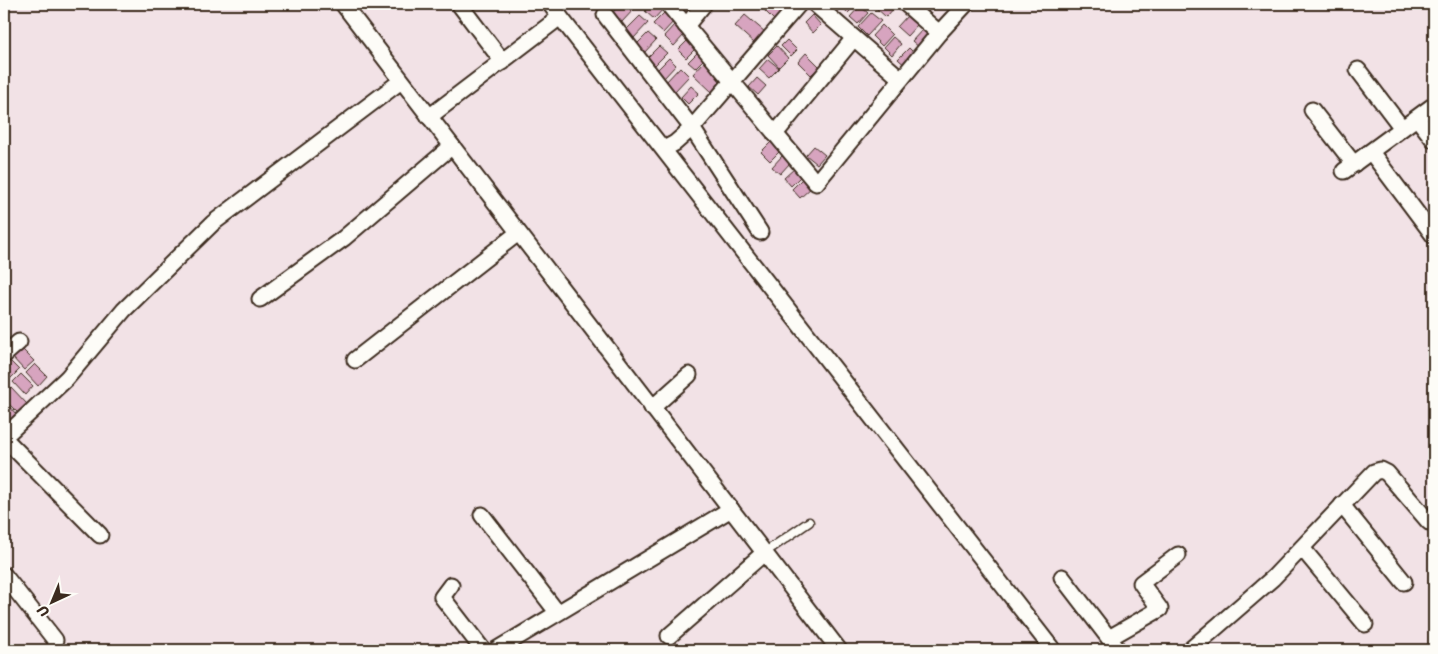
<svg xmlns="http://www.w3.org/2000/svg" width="1438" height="654" viewBox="0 0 1438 654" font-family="Sriracha,sans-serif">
<rect width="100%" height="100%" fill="#f2e2e6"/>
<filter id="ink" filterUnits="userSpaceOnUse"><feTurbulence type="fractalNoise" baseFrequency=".02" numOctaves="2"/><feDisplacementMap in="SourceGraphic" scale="10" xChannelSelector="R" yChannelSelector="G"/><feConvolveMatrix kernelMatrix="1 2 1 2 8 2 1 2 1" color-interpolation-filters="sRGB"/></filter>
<g filter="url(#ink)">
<g fill="#d7a4bf" stroke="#3b2a1e">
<polygon points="621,4 631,4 635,8 621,23 611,14"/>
<polygon points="652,4 660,4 664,8 654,19 645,11"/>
<polygon points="758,4 778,4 784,10 774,20"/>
<polygon points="843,4 857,4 848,13 841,6"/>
<polygon points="878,4 894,4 896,6 886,17 875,7"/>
<polygon points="920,4 936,4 928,12"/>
<polygon points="860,6 868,13 858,24 850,17"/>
<polygon points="665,12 674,21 663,33 653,24"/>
<polygon points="871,13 881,21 867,36 858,27"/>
<polygon points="745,15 765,32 754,43 735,26"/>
<polygon points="812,15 821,25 813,33 804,23"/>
<polygon points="640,16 648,23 633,39 625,31"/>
<polygon points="907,16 917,25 907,36 897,27"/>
<polygon points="674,25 684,35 674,46 664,36"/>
<polygon points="882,25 892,35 882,46 872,36"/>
<polygon points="923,29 932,37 921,49 912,41"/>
<polygon points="648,33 656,40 644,53 636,45"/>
<polygon points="893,37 901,44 892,55 884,47"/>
<polygon points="688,40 696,48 686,58 678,50"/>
<polygon points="787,40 797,50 791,56 781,46"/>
<polygon points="659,46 667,53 655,65 647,58"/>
<polygon points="777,46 788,58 779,67 768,55"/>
<polygon points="909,48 918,57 908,68 898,59"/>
<polygon points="697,53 704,59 695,68 688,62"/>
<polygon points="806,53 820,67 811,75 798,62"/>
<polygon points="669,58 676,65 664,78 656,71"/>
<polygon points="768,59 779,68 769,78 759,69"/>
<polygon points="704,62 724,81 713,93 693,74"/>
<polygon points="680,67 689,76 674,92 665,83"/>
<polygon points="757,78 766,86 758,95 749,87"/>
<polygon points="691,86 699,93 688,104 681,97"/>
<polygon points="771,142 780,151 770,161 761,152"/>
<polygon points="814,146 825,155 817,164 806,155"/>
<polygon points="782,156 790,163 780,174 772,167"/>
<polygon points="795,168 802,175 791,186 784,178"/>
<polygon points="803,178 812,187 800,198 792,189"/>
<polygon points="21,348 34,361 24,370 12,357"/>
<polygon points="9,360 19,370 10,379 4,372 4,365"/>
<polygon points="35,364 47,376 38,386 26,373"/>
<polygon points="21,374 33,386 25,395 13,382"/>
<polygon points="11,387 27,404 18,413 4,399 4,395"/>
<polygon points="4,401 18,416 9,425 4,419"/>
</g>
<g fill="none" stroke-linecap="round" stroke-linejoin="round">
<g stroke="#3b2a1e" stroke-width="11">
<polyline id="service" points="764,553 809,522"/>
</g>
<g stroke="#3b2a1e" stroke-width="19">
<g id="minor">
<polyline points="343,4 839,650"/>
<polyline points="459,4 503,62"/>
<polyline points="550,4 1053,650"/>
<polyline points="668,4 816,183 939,33"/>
<polyline points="815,4 901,79"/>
<polyline points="906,4 939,33 966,4"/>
<polyline points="605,15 692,128 760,232"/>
<polyline points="686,26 704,4"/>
<polyline points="1358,70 1402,128"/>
<polyline points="1312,110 1354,164"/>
<polyline points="429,117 560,17"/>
<polyline points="1417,118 1434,140"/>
<polyline points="775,134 854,38"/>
<polyline points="664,149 675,143 692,128 799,4"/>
<polyline points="1371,152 1434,236"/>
<polyline points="1344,171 1434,105"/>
<polyline points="260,299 344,238 452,146"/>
<polyline points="4,355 19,342"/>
<polyline points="355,360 518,233"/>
<polyline points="652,408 689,375"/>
<polyline points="4,437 67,378 124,310 213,223 401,81"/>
<polyline points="4,438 100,535"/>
<polyline points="1342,505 1404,582"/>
<polyline points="482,515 557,612"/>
<polyline points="1302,548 1365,624"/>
<polyline points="4,575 55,640"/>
<polyline points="1062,577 1118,650"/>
<polyline points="451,585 442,597 483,650"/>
<polyline points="669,636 764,553"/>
<polyline points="1109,638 1160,609 1141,583 1178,555"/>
<polyline points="496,650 731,509"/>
<polyline points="1190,650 1273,578 1374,472 1381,470 1387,473 1429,522"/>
</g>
</g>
<use href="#service" stroke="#fdfcf7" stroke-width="8"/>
<use href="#minor" stroke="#fdfcf7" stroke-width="15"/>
</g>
</g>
<rect width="1438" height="654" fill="none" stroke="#fdfcf7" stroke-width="20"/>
<rect x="10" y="10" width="1418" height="634" fill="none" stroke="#3b2a1e" stroke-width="2" filter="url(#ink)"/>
<g transform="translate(52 602) rotate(224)" stroke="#fdfcf7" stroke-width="4" paint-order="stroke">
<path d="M0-4L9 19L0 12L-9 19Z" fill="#3b2a1e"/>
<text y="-8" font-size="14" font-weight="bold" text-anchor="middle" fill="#3b2a1e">U</text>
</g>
</svg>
